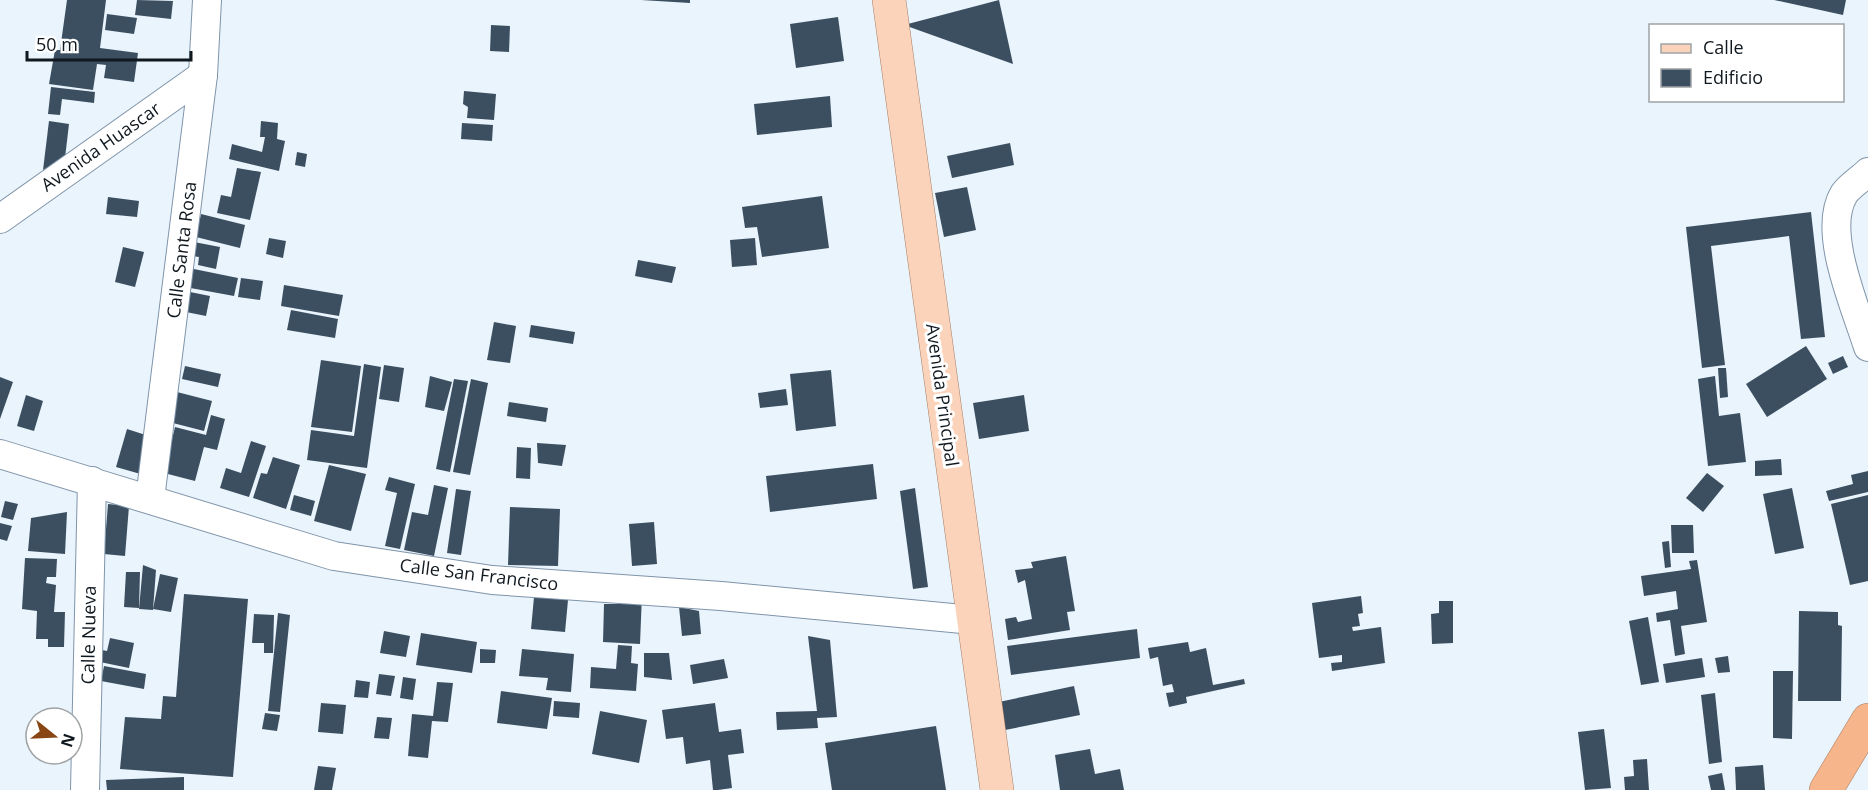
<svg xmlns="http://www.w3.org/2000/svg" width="1868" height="790" viewBox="0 0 1868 790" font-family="'Open Sans',sans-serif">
<rect width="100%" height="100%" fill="#eaf4fc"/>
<g fill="#3c4f61">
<polygon points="67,0 106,0 100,48 138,53 134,82 104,78 106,65 97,64 93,90 49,84 55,50 60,50"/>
<polygon points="137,0 173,1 171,19 135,15"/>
<polygon points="641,0 690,0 690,3"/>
<polygon points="999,0 1013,64 904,25"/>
<polygon points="1774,0 1846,0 1843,15"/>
<polygon points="107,14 137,18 134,34 105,30"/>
<polygon points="838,17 844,61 796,68 790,24"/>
<polygon points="491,25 510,26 509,52 490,51"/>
<polygon points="51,87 95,92 94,103 62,99 60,115 48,114"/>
<polygon points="464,91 496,94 494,120 467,118 468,107 463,104"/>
<polygon points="830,96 832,127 757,135 754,104"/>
<polygon points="49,121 69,124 65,158 43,170"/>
<polygon points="261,121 278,123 277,139 285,141 279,171 229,159 232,144 262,152 265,137 260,137"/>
<polygon points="462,123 493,125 492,141 461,139"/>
<polygon points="1010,143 1014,165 952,178 947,156"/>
<polygon points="297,152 307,154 305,167 295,165"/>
<polygon points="237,168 261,172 250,220 217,213 221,195 231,197"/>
<polygon points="967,187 976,230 944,237 935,193"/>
<polygon points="822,196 829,248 762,257 757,227 745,228 742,207"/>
<polygon points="108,197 139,201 137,217 106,214"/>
<polygon points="1811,212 1825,337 1801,339 1789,236 1711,246 1725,365 1702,368 1686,227"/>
<polygon points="201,214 245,225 240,248 196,237"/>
<polygon points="269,238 286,241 283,258 266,254"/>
<polygon points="755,238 757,265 732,267 730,240"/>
<polygon points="194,242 220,247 216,269 198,265 199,257 192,256"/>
<polygon points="123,247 144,252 135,287 115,282"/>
<polygon points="638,260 676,267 672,283 635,276"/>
<polygon points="189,268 238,278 234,296 185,287"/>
<polygon points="241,278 263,281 260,300 238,297"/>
<polygon points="284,285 343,295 339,316 281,306"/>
<polygon points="185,291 210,296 206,316 181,311"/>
<polygon points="291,310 338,319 335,338 287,330"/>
<polygon points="494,322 516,326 510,363 487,360"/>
<polygon points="531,325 575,332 573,344 529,337"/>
<polygon points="1806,346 1827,379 1767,417 1746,384"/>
<polygon points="1843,356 1848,367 1833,374 1828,363"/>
<polygon points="321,360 361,366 352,432 311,427"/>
<polygon points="364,364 381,367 367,468 307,460 311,430 354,436"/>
<polygon points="384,365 404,368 399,402 379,399"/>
<polygon points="185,366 221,374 218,387 182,379"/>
<polygon points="1718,368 1726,368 1728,397 1720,398"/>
<polygon points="831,370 836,426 796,431 790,374"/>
<polygon points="430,376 452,382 444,411 425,407"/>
<polygon points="1715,376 1719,416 1740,413 1746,462 1708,466 1698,379"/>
<polygon points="0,377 13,382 0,419"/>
<polygon points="454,379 468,381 450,472 436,469"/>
<polygon points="471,379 488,383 470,475 453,472"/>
<polygon points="786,389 788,405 760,408 758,393"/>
<polygon points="177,392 212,401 204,431 169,422"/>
<polygon points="26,395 43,401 34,431 17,426"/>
<polygon points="1024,395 1029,431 979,439 973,403"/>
<polygon points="509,402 548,408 546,422 507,416"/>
<polygon points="211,415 225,419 217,450 204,447 195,481 164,473 175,427 206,435"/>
<polygon points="127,429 155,438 144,475 116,467"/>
<polygon points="251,441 266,446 249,497 220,488 226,468 241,473"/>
<polygon points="537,443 566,445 562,466 538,463"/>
<polygon points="517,447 531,448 530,479 516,478"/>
<polygon points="273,457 300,465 286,509 253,498 261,473 267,474"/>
<polygon points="1781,459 1782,475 1755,476 1755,461"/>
<polygon points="873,464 877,499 770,512 766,476"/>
<polygon points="329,465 366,474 351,531 314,521"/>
<polygon points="1868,471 1868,492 1829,501 1826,491 1853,484 1851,475"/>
<polygon points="1707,473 1724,486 1703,512 1686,498"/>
<polygon points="389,477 415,484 400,549 385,546 397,493 385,490"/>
<polygon points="434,485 448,488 434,556 404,550 412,512 428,515"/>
<polygon points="915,488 928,587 913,589 900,491"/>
<polygon points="1792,488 1804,548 1775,554 1763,494"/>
<polygon points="456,489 471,491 461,555 447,553"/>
<polygon points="294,495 315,501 311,516 290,510"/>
<polygon points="1868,495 1868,581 1850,585 1831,504"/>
<polygon points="5,501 18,504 13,520 1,517"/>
<polygon points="108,504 129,506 125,556 104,554"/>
<polygon points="510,507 560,509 558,566 508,565"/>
<polygon points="67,512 65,554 28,551 31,518"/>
<polygon points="654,522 657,564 632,566 629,524"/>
<polygon points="0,523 12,526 7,541 0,539"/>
<polygon points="1671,525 1693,525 1694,553 1672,553"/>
<polygon points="1669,541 1671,567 1665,568 1662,542"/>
<polygon points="1066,556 1075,611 1067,612 1070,630 1008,640 1005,619 1016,617 1018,622 1032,619 1025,580 1018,583 1015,570 1033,568 1031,562"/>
<polygon points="25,558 57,559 56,577 47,577 46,583 56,585 54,612 65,612 64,647 48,647 48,639 36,639 37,611 22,609"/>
<polygon points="1697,560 1707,622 1681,626 1685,654 1675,656 1670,620 1657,622 1656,613 1678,609 1676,591 1644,596 1641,576 1691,569 1689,561"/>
<polygon points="143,565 156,570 153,610 139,609"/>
<polygon points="126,572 140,572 139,608 124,607"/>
<polygon points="160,574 178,578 171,612 153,609"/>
<polygon points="184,594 248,599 233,777 120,769 125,717 161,719 163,696 176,697"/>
<polygon points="627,594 642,594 640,644 603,642 604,604 626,604"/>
<polygon points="1361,596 1363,613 1358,614 1360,626 1352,627 1353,631 1381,627 1385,663 1332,671 1331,663 1342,662 1342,655 1319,658 1312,603"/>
<polygon points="534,597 568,600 565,632 531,629"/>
<polygon points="1439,601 1453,601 1453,643 1432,644 1431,614 1439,613"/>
<polygon points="679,607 699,611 701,634 682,636"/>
<polygon points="1799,611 1838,612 1838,625 1842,626 1841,701 1798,701"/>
<polygon points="278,613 290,615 280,712 268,711"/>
<polygon points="254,614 274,615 273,653 264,653 264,643 252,643"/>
<polygon points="1648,617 1659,682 1641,685 1629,621"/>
<polygon points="1137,629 1140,658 1011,675 1007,646"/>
<polygon points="384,631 410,636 406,657 380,653"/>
<polygon points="421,633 477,642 472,673 416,665"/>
<polygon points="808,636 830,640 837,717 817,718 818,728 777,730 776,712 817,711"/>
<polygon points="110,638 134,643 129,668 100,662 102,650 107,651"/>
<polygon points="1188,642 1190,652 1206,648 1213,685 1244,679 1245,684 1186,697 1187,703 1169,707 1166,693 1174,692 1172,684 1163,686 1158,657 1150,659 1148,648"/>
<polygon points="618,645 632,646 631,663 638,664 636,691 590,688 591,667 616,669"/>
<polygon points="480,649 496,650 495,663 480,663"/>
<polygon points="522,649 574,654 571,692 546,690 548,678 519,676"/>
<polygon points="644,653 669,653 672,680 644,677"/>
<polygon points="1728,656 1730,672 1718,673 1715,658"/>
<polygon points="1702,658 1705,677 1666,683 1663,664"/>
<polygon points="724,659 728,678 693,684 690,665"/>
<polygon points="104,666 146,674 144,689 101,681"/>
<polygon points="1773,671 1793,671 1792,739 1773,738"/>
<polygon points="379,674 395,676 391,696 376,694"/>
<polygon points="403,677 416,679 413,700 400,698"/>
<polygon points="356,680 370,682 368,698 354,697"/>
<polygon points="437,682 453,683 448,722 432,721 428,758 408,756 412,714 433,716"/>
<polygon points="1074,686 1080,715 1005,730 999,702"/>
<polygon points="501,691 552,698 547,729 497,723"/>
<polygon points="1715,693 1722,762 1709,764 1701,695"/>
<polygon points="554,701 580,703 579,718 553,716"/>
<polygon points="321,703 346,705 343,734 318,732"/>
<polygon points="715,703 719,732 741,729 744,753 728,755 732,788 718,790 713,790 710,760 686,764 683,737 666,739 662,710"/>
<polygon points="600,711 647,720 639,763 592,754"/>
<polygon points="265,713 280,715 277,731 262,729"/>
<polygon points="377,717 392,718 389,739 374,738"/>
<polygon points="936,726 946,790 832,790 825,743"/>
<polygon points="1604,729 1611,788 1585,790 1578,732"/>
<polygon points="1090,749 1095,774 1120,769 1124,790 1060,790 1055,755"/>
<polygon points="1647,759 1649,790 1625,790 1624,777 1634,776 1633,760"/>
<polygon points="1763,765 1765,790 1736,790 1735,767"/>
<polygon points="318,766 336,768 332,790 314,790"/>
<polygon points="1722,773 1725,790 1711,790 1708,776"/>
<polygon points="184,777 184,790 107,790 106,780"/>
</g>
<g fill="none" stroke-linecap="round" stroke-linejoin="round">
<g stroke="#7f94a9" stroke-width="30">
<g id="minor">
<path d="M1868 172C1861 179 1849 186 1844 194 1821 231 1856 308 1868 347"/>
<polyline points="0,219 203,75"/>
<polyline points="0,454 334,556 492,580 721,596 973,620"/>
<polyline points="150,499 203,75 207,0"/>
<polyline points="85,790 92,481"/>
</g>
</g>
<g stroke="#a67e66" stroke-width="34">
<polyline id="major" points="889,0 997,790"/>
</g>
<g stroke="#a67e66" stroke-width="34">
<polyline id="highway" points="1826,790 1868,720"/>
</g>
<use href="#minor" stroke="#fff" stroke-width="28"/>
<use href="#major" stroke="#fad3ba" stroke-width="33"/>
<use href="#highway" stroke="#f7b58c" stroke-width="33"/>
</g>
<g text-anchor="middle" stroke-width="6" stroke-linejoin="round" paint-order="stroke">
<g font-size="18" fill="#10181f" stroke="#fff">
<text transform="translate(101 147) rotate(-35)" y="6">Avenida Huascar</text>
<text transform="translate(182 250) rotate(-83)" y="6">Calle Santa Rosa</text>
<text transform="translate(942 395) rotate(82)" y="6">Avenida Principal</text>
<text transform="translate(479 575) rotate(7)" y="6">Calle San Francisco</text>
<text transform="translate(89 635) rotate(-89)" y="6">Calle Nueva</text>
</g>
</g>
<rect x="1649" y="24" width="195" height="78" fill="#ffffff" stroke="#9fa3a5" stroke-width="1.5"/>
<rect x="1661" y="44" width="30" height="9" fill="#fad3ba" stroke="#9fa3a5" stroke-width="1.5"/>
<text x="1703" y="54" font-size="18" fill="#10181f">Calle</text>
<rect x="1661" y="69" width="30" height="18" fill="#3c4f61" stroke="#9fa3a5" stroke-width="1.5"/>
<text x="1703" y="84" font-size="18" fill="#10181f">Edificio</text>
<g transform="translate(54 736) rotate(108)"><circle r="28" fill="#ffffff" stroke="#9fa3a5" stroke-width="1.5"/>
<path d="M0-4.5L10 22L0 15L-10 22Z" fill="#884614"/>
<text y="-9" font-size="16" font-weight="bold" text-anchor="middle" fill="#10181f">N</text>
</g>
<path d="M27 51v9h164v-9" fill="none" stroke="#10181f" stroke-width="3"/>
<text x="36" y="51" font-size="18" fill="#10181f" stroke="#ffffff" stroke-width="4.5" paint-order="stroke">50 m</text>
</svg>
